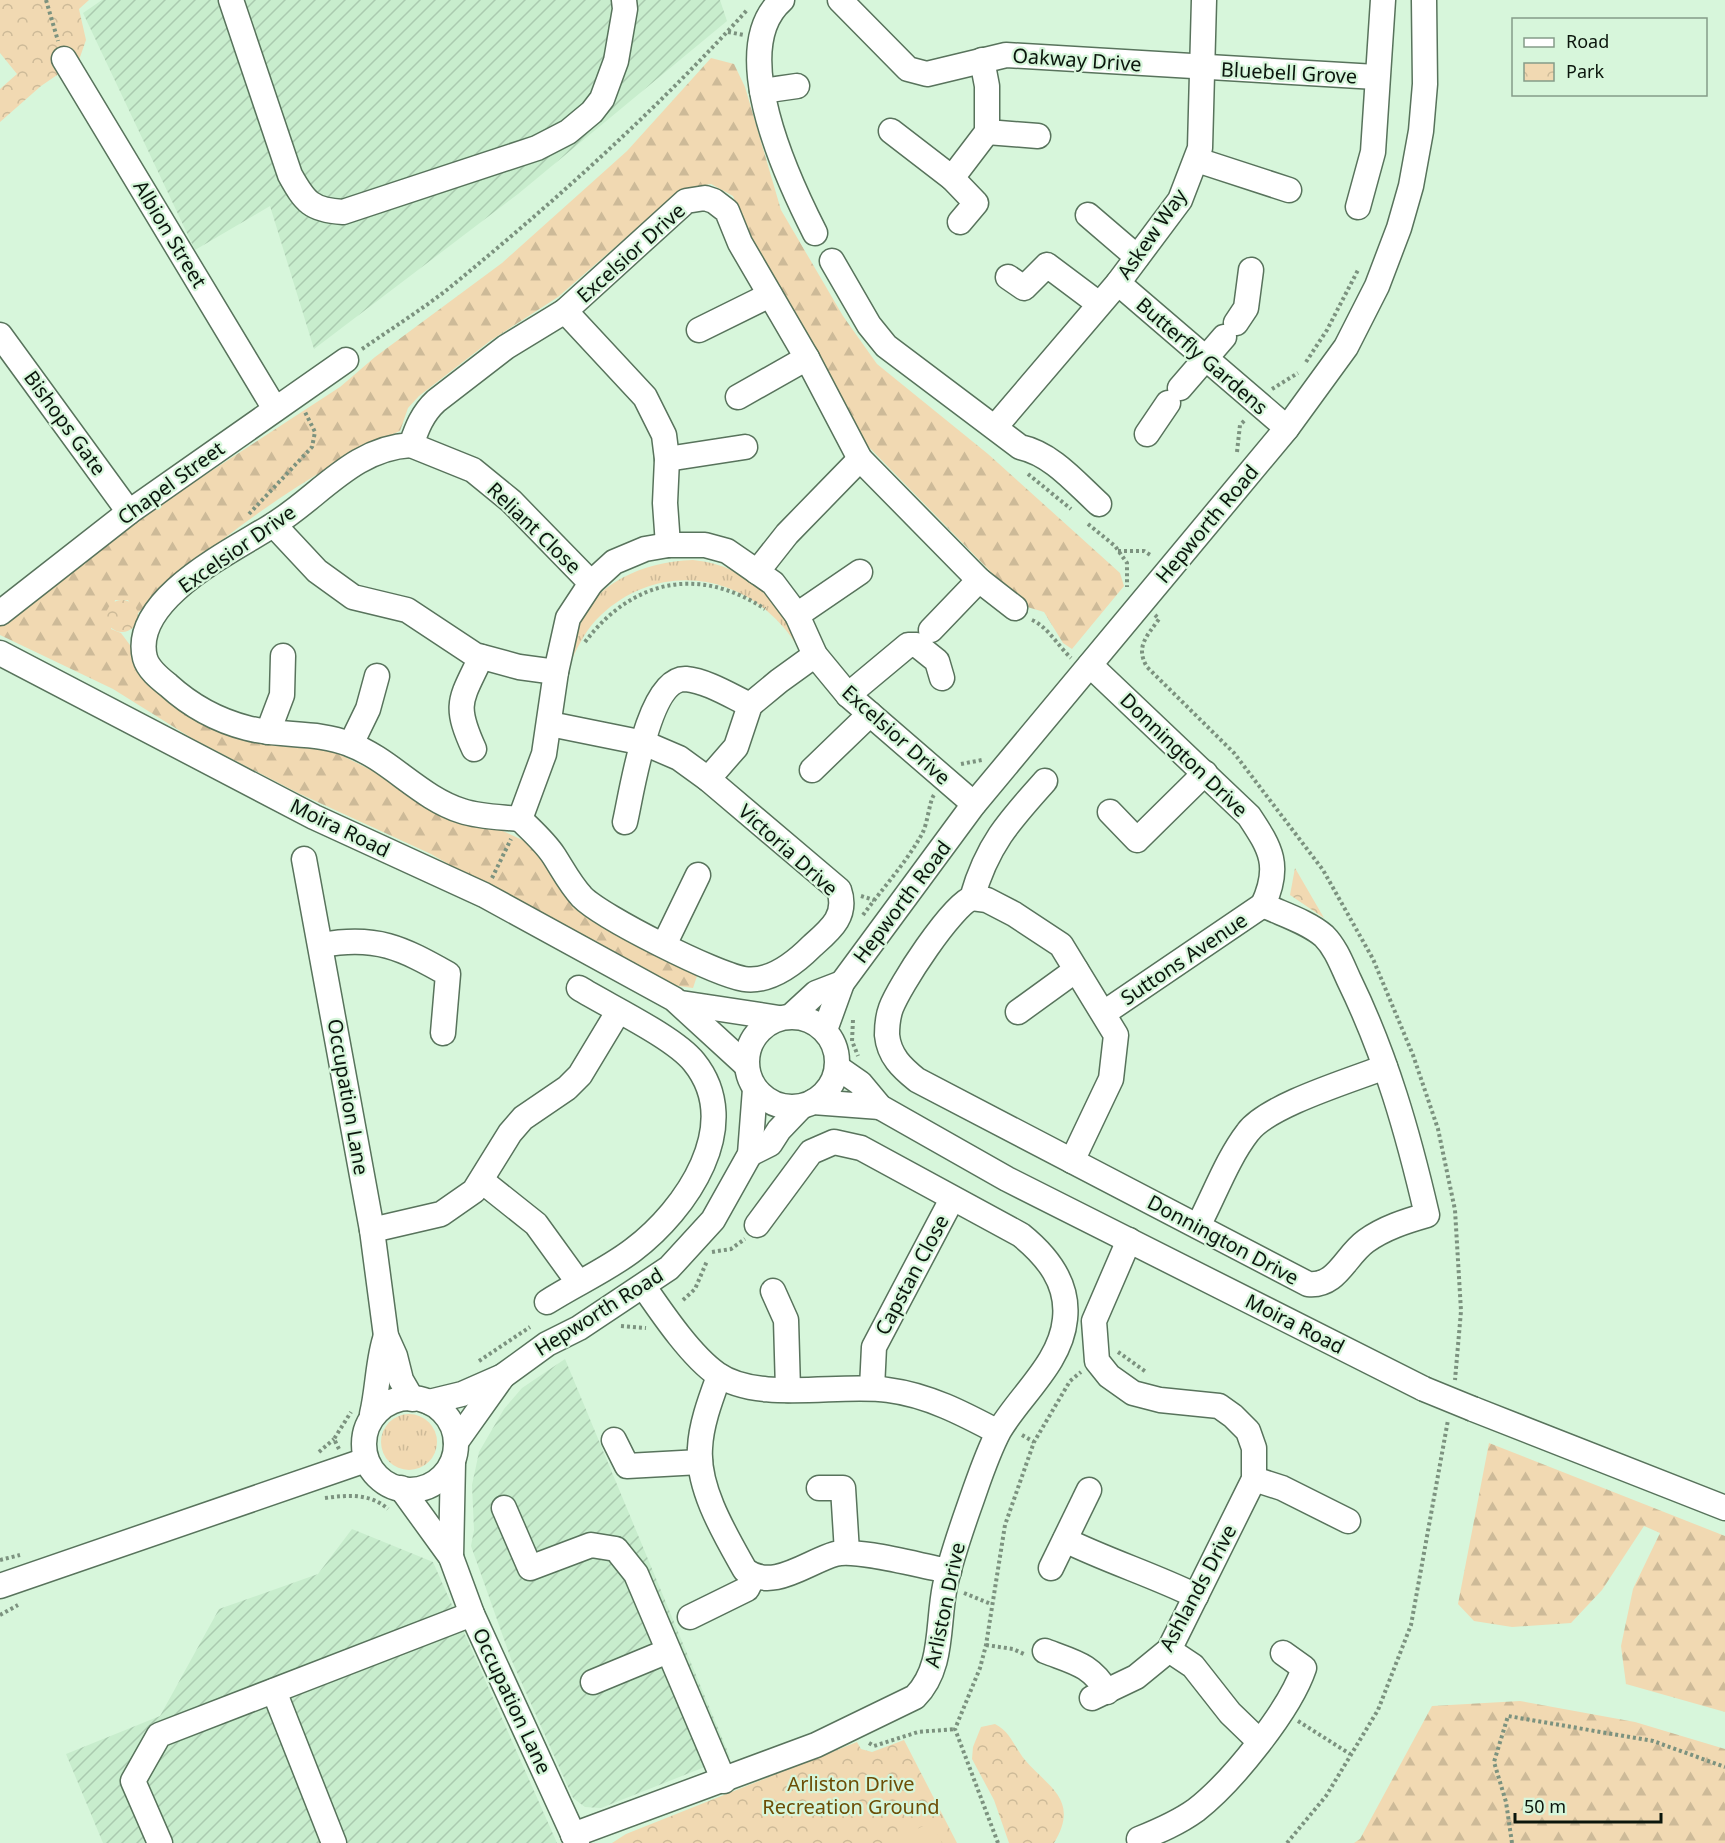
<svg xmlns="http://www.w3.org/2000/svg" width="1725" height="1843" viewBox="0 0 1725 1843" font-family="'Noto Sans',sans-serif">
<defs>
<pattern id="industrial-furrows" width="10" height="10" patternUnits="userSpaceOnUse" patternTransform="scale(1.5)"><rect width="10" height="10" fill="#c8edcd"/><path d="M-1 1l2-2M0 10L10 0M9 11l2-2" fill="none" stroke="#aacaaf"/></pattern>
<pattern id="grass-tufts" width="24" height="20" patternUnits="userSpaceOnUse" patternTransform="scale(1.5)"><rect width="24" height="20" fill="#f1d9b2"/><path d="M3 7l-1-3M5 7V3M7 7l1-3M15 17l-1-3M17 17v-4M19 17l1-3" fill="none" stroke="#cdba98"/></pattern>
<pattern id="forest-firs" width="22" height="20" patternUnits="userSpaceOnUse" patternTransform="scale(1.5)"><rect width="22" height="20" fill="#f1d9b2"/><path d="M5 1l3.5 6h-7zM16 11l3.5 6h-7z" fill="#cdba98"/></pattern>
<pattern id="park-crowns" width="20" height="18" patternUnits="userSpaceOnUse" patternTransform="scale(1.5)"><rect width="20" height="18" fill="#f1d9b2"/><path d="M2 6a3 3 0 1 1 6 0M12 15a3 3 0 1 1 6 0" fill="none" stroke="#cdba98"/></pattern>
</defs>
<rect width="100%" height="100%" fill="#d7f6db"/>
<g fill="url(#industrial-furrows)">
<polygon points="102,0 720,0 727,21 518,194 314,349 270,206 195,250 83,13"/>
<polygon points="565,1359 730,1757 601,1808 585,1807 573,1798 511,1659 471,1546 474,1530 472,1485 479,1452 504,1409 522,1388"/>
<polygon points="352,1529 433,1562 557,1843 103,1843 66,1754 160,1716 219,1609 318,1574"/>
</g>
<g fill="url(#grass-tufts)">
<path d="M693 560C745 565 777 598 799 643L798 647C754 576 665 556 601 615 587 628 579 644 571 661 572 652 571 642 574 634 591 582 644 562 693 560Z"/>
<circle cx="409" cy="1442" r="28"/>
</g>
<g fill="url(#forest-firs)">
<path d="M711 58 734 64 745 87 781 210 843 316 877 364 988 454 1120 573 1124 586 1072 649 1063 643 1044 612 1024 606 861 439 757 258 733 196 711 184 693 187 653 214 558 297 490 341 419 396 408 408 400 431C305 473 212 542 137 614L128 600H115L111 629 121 633 165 692 331 750 387 778 441 814 503 831 537 847 650 949 697 976 693 988 665 984 545 920 431 854 298 793 193 739 113 689 0 635V624L159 505 340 387 375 357 502 263 627 151Z"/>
<polygon points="1489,1443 1725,1536 1725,1712 1626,1684 1621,1646 1633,1589 1660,1533 1644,1526 1602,1590 1571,1623 1512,1627 1474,1621 1458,1604"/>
<polygon points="1520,1701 1635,1722 1725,1749 1725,1843 1354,1843 1360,1839 1432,1706"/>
</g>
<g fill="url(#park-crowns)">
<polygon points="0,0 89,0 79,9 86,40 79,60 41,86 0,122 0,89 17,74 0,53"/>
<circle cx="122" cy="616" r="16"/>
<polygon points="1295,868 1324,918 1290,895"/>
<path d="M995 1724C1011 1732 1014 1747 1025 1760 1049 1788 1080 1800 1054 1843H1009L994 1800 972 1759 973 1747 981 1727Z"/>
<polygon points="904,1740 957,1843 612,1843 626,1834 857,1742 861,1749 872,1752"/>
</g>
<polygon fill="#f1d9b2" points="931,1822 942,1843 889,1843"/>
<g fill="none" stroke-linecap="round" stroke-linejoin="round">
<g stroke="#58735c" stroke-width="27">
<g id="minor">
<path d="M231 0 290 175C305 202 311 210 343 212L537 148 568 132 592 112 602 99 616 61 625 9 624 0"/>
<path d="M782 0C726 49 788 180 815 233"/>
<polyline points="840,0 908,69 927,74 1006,55 1376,77"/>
<polyline points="64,59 275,409"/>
<polyline points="762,91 797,86"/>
<polyline points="891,131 952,178 987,132 987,86 982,60"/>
<polyline points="987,132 1038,136"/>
<polyline points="1197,160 1289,190"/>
<polyline points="952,178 976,203 960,222"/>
<polyline points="1358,207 1373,152 1383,0"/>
<polyline points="1088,215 1137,257"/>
<path d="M832 261 869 325 886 346 1020 447C1052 454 1075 482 1099 504"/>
<polyline points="1008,277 1024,288 1047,265 1099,304"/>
<polyline points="1118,283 1287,428"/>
<polyline points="565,311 645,397 664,435 667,459 665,503 668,545"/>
<polyline points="1236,323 1246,308 1251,270"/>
<polyline points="699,330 770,295"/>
<polyline points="0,335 129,512"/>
<polyline points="1180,388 1224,337"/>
<polyline points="738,397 807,358"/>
<polyline points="996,426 1118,283 1180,200 1200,148 1204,0"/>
<polyline points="1147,434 1168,403"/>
<polyline points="411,445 473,470 511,501 591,583"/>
<polyline points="667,459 745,447"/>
<polyline points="274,525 317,571 353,597 407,610 475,655 519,667 556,672"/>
<polyline points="757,572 787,534 860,459"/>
<polyline points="0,613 129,512 346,360"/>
<polyline points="797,615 860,572"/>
<polyline points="931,630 979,580"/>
<polyline points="0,653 314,817 484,895 674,999 746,1065"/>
<polyline points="848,695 908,645 917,645 937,661 942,678"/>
<polyline points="268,732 282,695 283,656"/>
<polyline points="351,744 368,709 377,676"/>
<path d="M474 749C453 703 461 700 481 657"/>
<polyline points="812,770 870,714"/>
<polyline points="708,779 736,747 750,705 779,681 815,655"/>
<path d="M1045 781C1009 821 987 845 972 898 952 905 899 986 891 1008 888 1016 887 1027 887 1035 889 1056 902 1068 917 1080L1308 1284C1337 1287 1345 1256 1366 1241 1384 1228 1406 1221 1427 1215 1408 1133 1386 1056 1349 980 1342 965 1336 948 1324 936 1308 922 1282 914 1263 905 1281 866 1271 849 1249 816L1090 665"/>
<path d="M974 804 848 695 815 655 797 615 773 583 727 551 705 545H668L645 549 614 562 591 583 568 618 556 672 544 754 520 819C501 817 480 817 462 811 420 798 390 759 349 744 317 731 280 737 247 728 216 720 191 706 168 685 159 678 148 669 145 658 130 599 234 550 273 525 319 497 353 448 411 445 417 428 422 414 436 401L506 347 565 311 686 201 705 198 714 201 727 211 740 243 807 358 860 459 979 580 1015 608"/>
<polyline points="1110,812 1137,840 1205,773"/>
<path d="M520 819C531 830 545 842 554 856 563 870 570 884 582 897 603 918 715 974 744 979 770 983 795 963 812 946 830 930 848 916 839 890L708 779 679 758 644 743 550 724"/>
<path d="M625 822C632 792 648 677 686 679 707 681 731 696 750 705"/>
<polyline points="304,859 372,1230 386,1336 395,1356 401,1380 412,1399"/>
<polyline points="972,898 987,900 1014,914 1061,945 1116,1035 1111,1079 1072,1161"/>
<path d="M322 945C376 935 402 948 448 974L443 1033"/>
<polyline points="664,945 698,875"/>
<polyline points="681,1003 779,1018"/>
<polyline points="1018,1012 1076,970"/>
<polyline points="1104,1013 1263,905"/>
<polyline points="791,1016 816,993 842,983"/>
<circle cx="792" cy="1062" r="45"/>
<polyline points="825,1030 842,983 974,804 1287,428 1346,347 1377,286 1399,228 1411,186 1421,131 1425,84 1424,0"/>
<polyline points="837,1067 860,1083 880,1107 1007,1179 1424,1389"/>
<polyline points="813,1102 880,1107"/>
<polyline points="750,1154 770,1144 779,1130 801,1107"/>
<polyline points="482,1181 536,1224 578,1282"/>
<path d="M1198 1226C1214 1196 1227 1159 1248 1132 1268 1105 1352 1080 1385 1067"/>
<polyline points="372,1230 441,1214 474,1191 510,1133 523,1118 567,1088 580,1075 618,1012"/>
<path d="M644 1287C662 1313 691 1356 717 1374 758 1403 840 1383 888 1390 928 1395 964 1414 998 1432"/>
<polyline points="773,1291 786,1320 788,1390"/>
<path d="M547 1302C575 1284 607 1270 633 1250 686 1210 745 1125 694 1062 674 1037 608 1006 579 988"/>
<path d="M719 1376C711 1398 701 1424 700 1448 697 1489 726 1536 745 1570 772 1592 807 1562 835 1554 857 1548 924 1567 949 1571"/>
<polyline points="872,1388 874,1347 952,1199"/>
<circle cx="410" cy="1444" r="46"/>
<polyline points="429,1402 462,1394 503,1376 547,1344 579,1328 669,1268 713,1220 750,1154 755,1089"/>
<polyline points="1473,1409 1725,1508"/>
<path d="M372 1414C378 1390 378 1357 386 1336"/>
<polyline points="614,1440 627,1466 700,1462"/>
<polyline points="456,1442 503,1376"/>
<polyline points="1254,1479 1282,1488 1348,1521"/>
<polyline points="401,1488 451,1557 472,1614 577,1843"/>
<polyline points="819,1488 843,1488 847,1552"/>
<polyline points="504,1508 530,1568 591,1545 616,1549 636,1574 724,1781"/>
<path d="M1065 1540C1108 1561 1153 1575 1196 1596"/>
<polyline points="451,1557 453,1462"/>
<polyline points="1051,1568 1089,1490"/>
<polyline points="0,1586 366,1460"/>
<polyline points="690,1617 747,1589 753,1577"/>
<polyline points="1169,1650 1193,1666 1230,1713 1259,1741"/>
<path d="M1045 1651C1073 1662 1091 1664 1107 1692"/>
<polyline points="593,1682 668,1651"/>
<polyline points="274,1691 334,1843"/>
<polyline points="1092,1698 1136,1677 1169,1650 1254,1479 1254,1448 1248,1431 1233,1416 1219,1406 1160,1400 1133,1393 1109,1376 1097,1361 1094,1321 1129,1240"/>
<path d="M573 1835 816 1745 915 1697C944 1668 937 1624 945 1586 952 1553 964 1522 975 1490 982 1470 989 1450 999 1431 1020 1395 1061 1363 1065 1319 1069 1283 1047 1256 1021 1235L861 1148 834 1142 811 1152 757 1225"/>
<path d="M1139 1839C1159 1831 1178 1823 1196 1810 1232 1782 1290 1710 1304 1668L1283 1653"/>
<polyline points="160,1843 133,1781 159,1735 472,1614"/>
</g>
</g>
<g stroke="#7c927f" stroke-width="4" stroke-dasharray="3 3" stroke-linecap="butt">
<polyline points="46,0 58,41"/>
<polyline points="728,32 744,35"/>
<path d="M362 349C391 329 421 310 448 289 553 203 657 110 748 9"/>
<polyline points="1306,362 1327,330 1358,270"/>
<polyline points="1272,389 1298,373"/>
<polyline points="1237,452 1240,425 1245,420"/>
<polyline points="1028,474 1071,509"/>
<polyline points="249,514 312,447 315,432 305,412"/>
<polyline points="1088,524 1115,546 1127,563 1127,587"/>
<polyline points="1118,551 1144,551 1152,556"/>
<path d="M1155 615 1159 619C1147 636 1135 647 1147 667L1234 753 1323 870 1373 959 1413 1055 1438 1129 1455 1210 1461 1311 1455 1380"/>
<path d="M1032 620C1048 627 1058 646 1071 658"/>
<path d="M585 642C632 580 698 565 765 609"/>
<polyline points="961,764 982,760"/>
<polyline points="492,878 511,839"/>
<polyline points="861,896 874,900"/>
<path d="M863 915C882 889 906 863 922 834 928 823 929 802 934 795"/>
<polyline points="853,1020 852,1041 858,1056"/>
<polyline points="712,1252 731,1249 745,1239"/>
<polyline points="683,1300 695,1289 707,1261"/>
<polyline points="621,1326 646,1328"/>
<polyline points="1118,1352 1146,1372"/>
<polyline points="479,1361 530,1327"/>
<polyline points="1022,1435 1034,1442"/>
<polyline points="339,1449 334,1439 351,1412"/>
<polyline points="319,1452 334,1439"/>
<path d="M325 1498C348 1495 370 1493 388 1509"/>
<polyline points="0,1560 20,1555"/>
<polyline points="964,1593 991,1604"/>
<polyline points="0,1615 18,1605"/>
<polyline points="986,1645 1013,1649 1026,1655"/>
<polyline points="1298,1721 1350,1754"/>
<polyline points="869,1743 874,1746 918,1732 955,1729"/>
<polyline points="998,1843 955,1729 980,1668 986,1645 1005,1525 1034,1442 1070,1381 1081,1372"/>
<polyline points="1287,1843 1326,1796 1378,1710 1411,1625 1448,1420"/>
<polyline points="1512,1843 1506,1802 1494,1762 1508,1716 1653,1741 1725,1767"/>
</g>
<use href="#minor" stroke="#fff" stroke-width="24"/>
<g stroke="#58735c" stroke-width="27" stroke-linecap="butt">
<polyline id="minor-bridge" points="1424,1389 1473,1409"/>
</g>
<use href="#minor-bridge" stroke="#fff" stroke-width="24"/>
</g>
<g text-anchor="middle" stroke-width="4.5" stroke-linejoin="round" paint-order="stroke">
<g font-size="20" fill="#0b160d" stroke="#d7f6db">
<text transform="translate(1077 60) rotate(4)" y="7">Oakway Drive</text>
<text transform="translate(1289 73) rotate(3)" y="7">Bluebell Grove</text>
<text transform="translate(170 234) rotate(59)" y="7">Albion Street</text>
<text transform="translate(1152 234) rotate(-55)" y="7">Askew Way</text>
<text transform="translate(631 253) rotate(-42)" y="7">Excelsior Drive</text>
<text transform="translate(1202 356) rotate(41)" y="7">Butterfly Gardens</text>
<text transform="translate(65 423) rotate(54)" y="7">Bishops Gate</text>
<text transform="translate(171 483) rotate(-36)" y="7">Chapel Street</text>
<text transform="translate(1207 524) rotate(-50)" y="7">Hepworth Road</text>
<text transform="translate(534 528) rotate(44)" y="7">Reliant Close</text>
<text transform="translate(237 549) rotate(-35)" y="7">Excelsior Drive</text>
<text transform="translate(896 735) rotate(42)" y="7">Excelsior Drive</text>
<text transform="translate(1184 755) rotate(44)" y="7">Donnington Drive</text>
<text transform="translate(340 828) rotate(26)" y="7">Moira Road</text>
<text transform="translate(788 850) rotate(42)" y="7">Victoria Drive</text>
<text transform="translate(902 902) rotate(-53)" y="7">Hepworth Road</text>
<text transform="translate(1184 959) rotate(-34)" y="7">Suttons Avenue</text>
<text transform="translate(348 1097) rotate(80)" y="7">Occupation Lane</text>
<text transform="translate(1223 1240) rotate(28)" y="7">Donnington Drive</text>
<text transform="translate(912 1275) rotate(-62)" y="7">Capstan Close</text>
<text transform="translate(599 1312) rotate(-32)" y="7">Hepworth Road</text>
<text transform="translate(1295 1324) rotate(27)" y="7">Moira Road</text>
<text transform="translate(1198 1588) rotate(-62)" y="7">Ashlands Drive</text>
<text transform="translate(945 1605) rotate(-78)" y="7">Arliston Drive</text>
<text transform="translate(512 1701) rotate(65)" y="7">Occupation Lane</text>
</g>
<g font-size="20" fill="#6c4d06" stroke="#d7f6db">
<text x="851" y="1791">Arliston Drive<tspan x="851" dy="23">Recreation Ground</tspan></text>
</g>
</g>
<rect x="1512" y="18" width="195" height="78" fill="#d7f6db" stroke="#859c89" stroke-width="1.5"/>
<rect x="1524" y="38" width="30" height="9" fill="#ffffff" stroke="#859c89" stroke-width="1.5"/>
<text x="1566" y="48" font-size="18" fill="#0b160d">Road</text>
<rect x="1524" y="63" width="30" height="18" fill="url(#park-crowns)" stroke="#859c89" stroke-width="1.5"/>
<text x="1566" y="78" font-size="18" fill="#0b160d">Park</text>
<path d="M1515 1813v9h146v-9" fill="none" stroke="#0b160d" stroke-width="3"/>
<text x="1524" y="1813" font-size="18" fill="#0b160d" stroke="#d7f6db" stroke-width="4.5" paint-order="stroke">50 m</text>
</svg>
